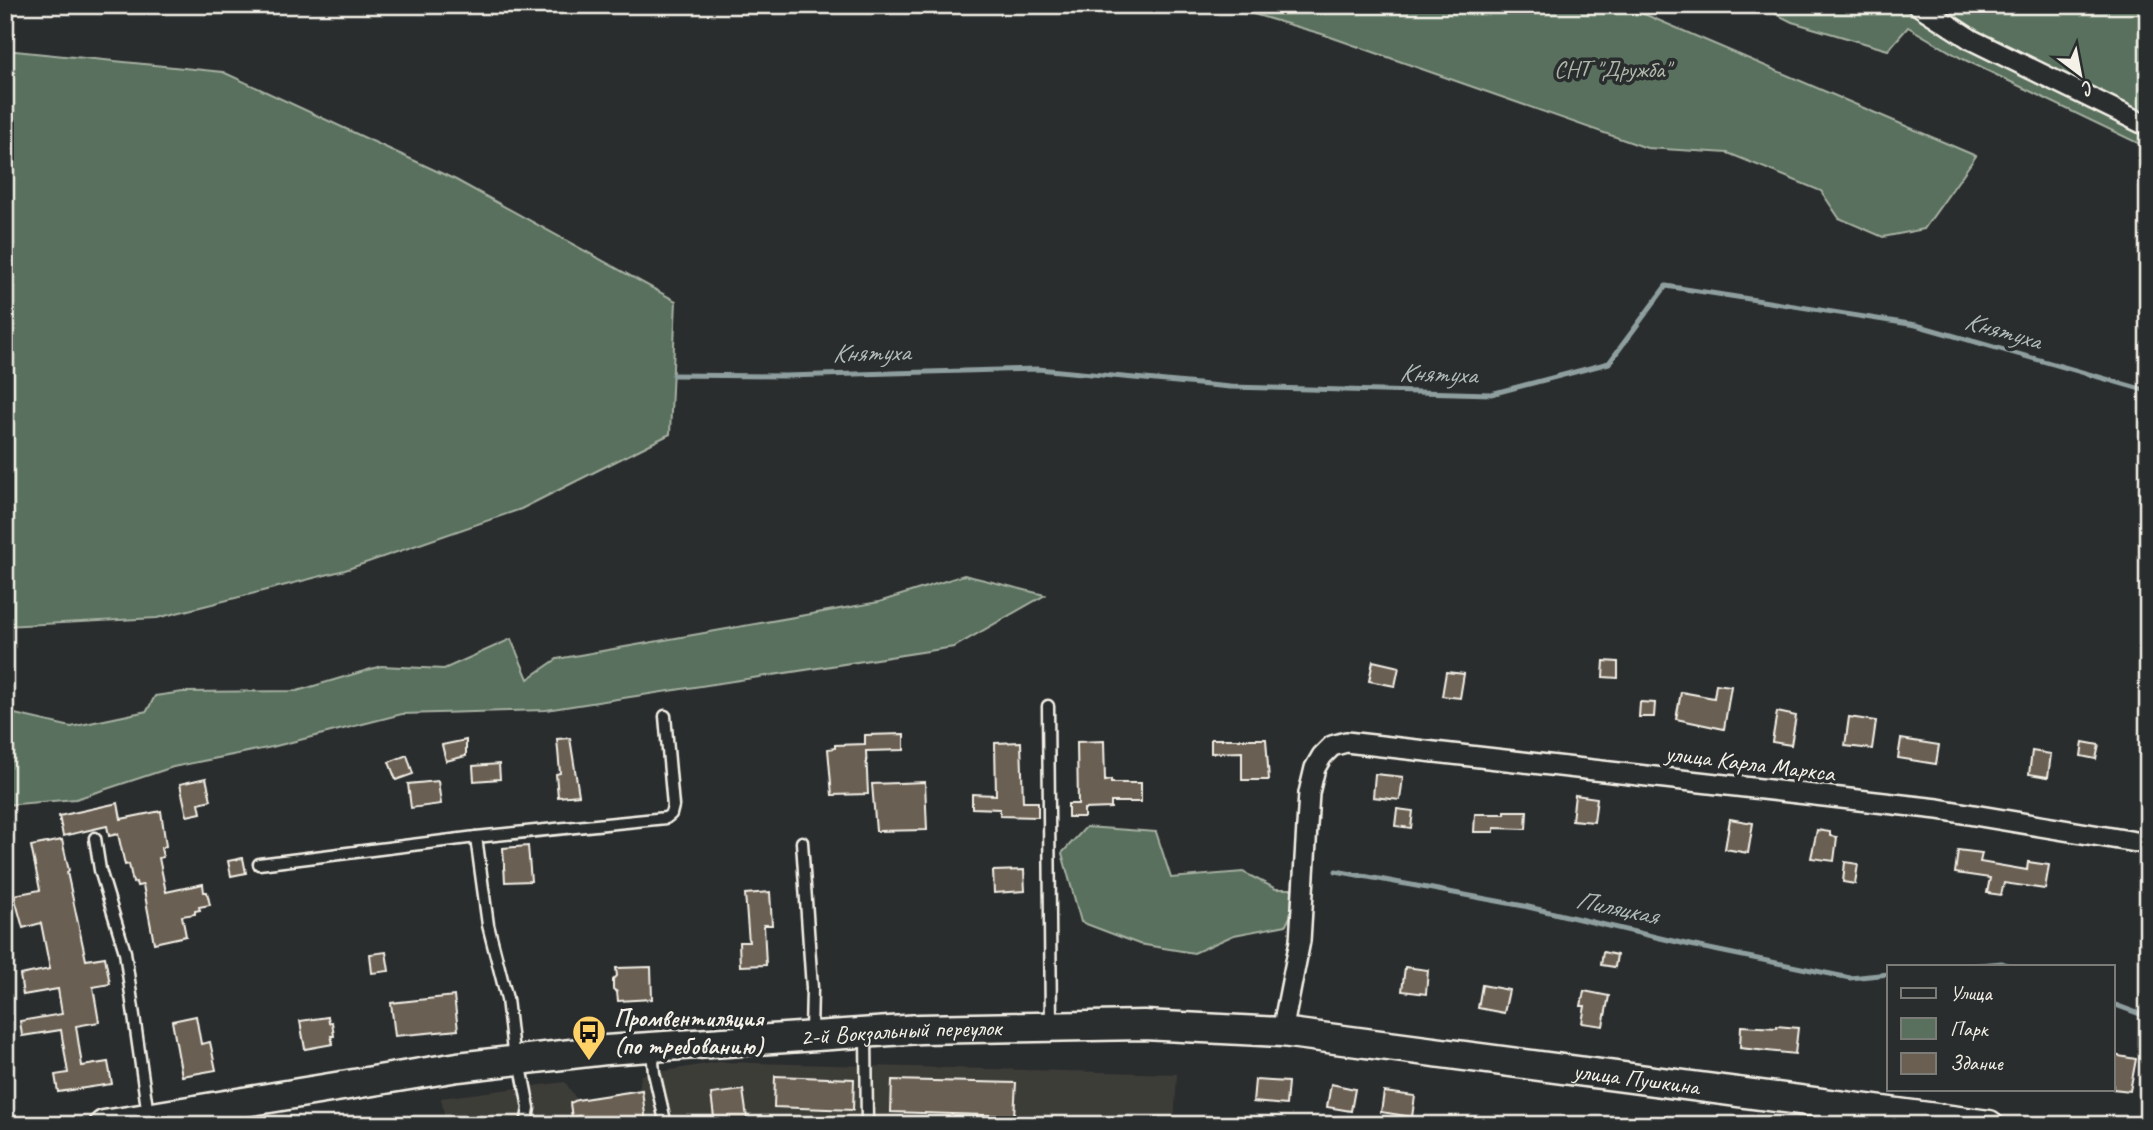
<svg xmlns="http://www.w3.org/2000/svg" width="2153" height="1130" viewBox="0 0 2153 1130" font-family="Caveat,sans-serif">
<rect width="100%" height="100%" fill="#2a2d2e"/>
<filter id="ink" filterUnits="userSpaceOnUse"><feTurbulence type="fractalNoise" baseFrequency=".0143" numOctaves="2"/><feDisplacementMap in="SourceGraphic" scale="14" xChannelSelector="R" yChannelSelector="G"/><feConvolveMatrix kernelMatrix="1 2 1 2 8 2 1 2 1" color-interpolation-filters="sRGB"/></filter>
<g filter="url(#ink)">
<polygon fill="#3e3c39" points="718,1062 1177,1074 1174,1125 446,1125 441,1098 565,1082 577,1100 639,1091 641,1075"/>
<g fill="#58705d" stroke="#a6b0a2" stroke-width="2">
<polygon points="1222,5 1623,5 1976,156 1924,229 1883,237 1839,218 1821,191 1728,153 1647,148 1322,34"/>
<polygon points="1758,5 2148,5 2148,148 1961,58 1908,27 1888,50 1792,22"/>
<polygon points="5,50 223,72 456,180 676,301 670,434 521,509 345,570 157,618 5,626"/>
<polygon points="964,575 1045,595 954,647 546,710 402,714 272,747 173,767 76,799 5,805 5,718 15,714 71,727 147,711 155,696 183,692 297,691 381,666 444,669 511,639 528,679 557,659 879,602"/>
<polygon points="1086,827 1156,832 1171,878 1243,872 1276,889 1292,889 1291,915 1286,925 1234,935 1194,953 1139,944 1081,922 1062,853"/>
</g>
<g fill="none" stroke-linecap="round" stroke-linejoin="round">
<g stroke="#8f9f9f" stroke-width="5">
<polyline points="673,375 785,376 1038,369 1230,387 1491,394 1609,363 1666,286 1916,325 2148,391"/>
<polyline points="1336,871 1524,906 1690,945 1850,978 1889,974"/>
<polyline points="1957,967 2002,963 2014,967"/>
<polyline points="2113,1004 2148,1017"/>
</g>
</g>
<g fill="#6b5f52" stroke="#f4f1e8" stroke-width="2">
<polygon points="1373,661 1399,667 1395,686 1369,681"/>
<polygon points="1604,661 1618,662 1618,678 1603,677"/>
<polygon points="1446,672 1464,674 1460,698 1442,696"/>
<polygon points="1716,684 1731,686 1724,729 1676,719 1681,692 1714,698"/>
<polygon points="1640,702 1655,703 1654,717 1639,717"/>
<polygon points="1777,712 1796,716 1791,745 1772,742"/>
<polygon points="1849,717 1876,721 1872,749 1845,746"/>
<polygon points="904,734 904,750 866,751 868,794 832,795 828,749 835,748 835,745 865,744 865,735"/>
<polygon points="570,738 579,795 558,797 556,774 560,773 557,739"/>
<polygon points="1211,739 1266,739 1269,780 1242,780 1242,752 1211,753"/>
<polygon points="1901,739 1939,745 1936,764 1898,758"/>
<polygon points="466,740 466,756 446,761 442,745"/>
<polygon points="1104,741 1105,781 1111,780 1111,783 1141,783 1141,802 1111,802 1111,808 1084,809 1084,817 1068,817 1068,804 1078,804 1077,742"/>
<polygon points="1021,742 1023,802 1038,802 1038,817 1000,816 1000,809 972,808 972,794 996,795 995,743"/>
<polygon points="2083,742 2099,745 2096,759 2081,756"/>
<polygon points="2032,751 2051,754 2048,777 2029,774"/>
<polygon points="407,755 413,774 396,780 389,762"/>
<polygon points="499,764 500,779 474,781 473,766"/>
<polygon points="1375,774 1403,777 1400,800 1373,797"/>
<polygon points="206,778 211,800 199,803 201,813 187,816 180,784"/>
<polygon points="438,781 441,804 411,808 408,784"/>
<polygon points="925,782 927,830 876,831 872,784"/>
<polygon points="1575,795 1597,798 1594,822 1572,820"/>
<polygon points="118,803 121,819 161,811 166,846 161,848 163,857 159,858 166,892 203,884 204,892 207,892 210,905 199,907 200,910 195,911 195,914 182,916 186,936 154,943 143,885 137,886 136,882 133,883 129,864 125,865 118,834 109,836 107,826 63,836 59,816"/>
<polygon points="1397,809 1413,811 1411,828 1395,826"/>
<polygon points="1505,811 1527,811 1526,829 1494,828 1494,832 1474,832 1475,814 1505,814"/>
<polygon points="1730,819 1753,823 1748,853 1725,849"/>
<polygon points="1817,830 1830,832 1830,836 1837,837 1834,861 1811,858"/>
<polygon points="62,840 69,871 67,872 86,960 105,957 110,984 93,987 99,1022 76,1026 82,1066 108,1062 112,1084 58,1092 55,1075 68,1073 61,1030 22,1036 20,1021 62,1014 58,989 23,995 20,975 50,969 41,923 23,928 14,895 40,890 31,846"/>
<polygon points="528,846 531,881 505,882 503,848"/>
<polygon points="1958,850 1982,853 1980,862 2027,870 2028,862 2049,865 2045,889 2004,883 2001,895 1987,893 1990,878 1955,873"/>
<polygon points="243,858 246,873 231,876 228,861"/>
<polygon points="1845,862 1858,864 1855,884 1843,882"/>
<polygon points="1024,870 1025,891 994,893 993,871"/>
<polygon points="770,892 772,925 764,925 766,965 740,966 739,942 749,942 745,894"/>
<polygon points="386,952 389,971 372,973 370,954"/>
<polygon points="1603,952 1617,955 1615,967 1601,965"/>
<polygon points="651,967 652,999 618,1001 617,992 613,989 613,980 617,976 616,968"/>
<polygon points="1405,967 1428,970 1426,994 1402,991"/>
<polygon points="1482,985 1509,990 1504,1013 1478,1008"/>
<polygon points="1584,991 1609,996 1603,1026 1582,1023 1585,1006 1581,1006"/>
<polygon points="454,996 458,1030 395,1036 391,1003"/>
<polygon points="196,1016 201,1044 210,1042 216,1070 182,1076 172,1021"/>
<polygon points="328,1017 329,1023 332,1022 334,1036 331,1036 333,1044 305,1049 300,1021"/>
<polygon points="1741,1026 1777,1028 1777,1026 1798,1028 1795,1054 1740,1048"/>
<polygon points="2113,1055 2136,1059 2130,1091 2113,1089"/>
<polygon points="775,1076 854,1079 853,1110 774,1107"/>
<polygon points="892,1080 1016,1083 1014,1116 891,1112"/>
<polygon points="1255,1080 1288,1082 1286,1105 1253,1102"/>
<polygon points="1331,1084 1355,1089 1351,1111 1327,1107"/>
<polygon points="642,1090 646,1123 580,1125 579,1116 572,1118 570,1103 577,1100"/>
<polygon points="743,1090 748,1125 715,1125 711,1094"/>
<polygon points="1384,1092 1415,1096 1412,1117 1381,1112"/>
</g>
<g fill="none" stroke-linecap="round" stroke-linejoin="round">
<g stroke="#f4f1e8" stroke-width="15">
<g id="lane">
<polyline points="1048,706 1051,1024"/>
<polyline points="476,837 488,925 507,999 514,1060"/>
<polyline points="95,838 100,870 125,952 148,1115"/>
<polyline points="802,842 812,988 811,1033"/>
<polyline points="259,864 476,837 666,818 671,814 673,806 665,716"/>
<polyline points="866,1036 867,1125"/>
<polyline points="652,1050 654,1073 666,1125"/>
<polyline points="520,1061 529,1108 526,1125"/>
</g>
</g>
<g stroke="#f4f1e8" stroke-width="24">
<g id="street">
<polyline points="1918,5 1972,40 2148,126"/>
<polyline points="1282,1032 1300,941 1309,793 1315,768 1322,756 1332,746 1346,742 1938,809 2148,844"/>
</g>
</g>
<g stroke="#f4f1e8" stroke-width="33">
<g id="secondary">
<path id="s1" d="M104 1125 458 1067 606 1050 920 1029 1144 1025 1282 1032 1989 1125"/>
</g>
</g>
<use href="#lane" stroke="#2a2d2e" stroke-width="10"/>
<use href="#street" stroke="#2a2d2e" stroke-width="19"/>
<use href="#secondary" stroke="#2a2d2e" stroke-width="28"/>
</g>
</g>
<defs>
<g id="bus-pin" transform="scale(1.75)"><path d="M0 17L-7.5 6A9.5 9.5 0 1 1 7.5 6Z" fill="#ffd166" stroke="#2a2d2e"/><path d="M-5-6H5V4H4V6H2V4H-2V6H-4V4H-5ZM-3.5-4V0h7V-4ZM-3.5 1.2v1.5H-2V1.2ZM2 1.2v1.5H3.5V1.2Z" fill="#111"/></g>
</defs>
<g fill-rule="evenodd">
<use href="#bus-pin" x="589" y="1032"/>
</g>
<g text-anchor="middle" stroke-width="7" stroke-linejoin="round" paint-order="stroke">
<g font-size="24" fill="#aeb7a9" stroke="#2a2d2e">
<text x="1612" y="77">СНТ "Дружба"</text>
</g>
<g font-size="24" fill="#f4f1e8" stroke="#2a2d2e">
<text transform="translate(1750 763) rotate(7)" y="8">улица Карла Маркса</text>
<text dy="8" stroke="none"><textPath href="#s1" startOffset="803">2-й Вокзальный переулок</textPath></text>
<text dy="8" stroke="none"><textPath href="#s1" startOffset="1542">улица Пушкина</textPath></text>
</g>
<g font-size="24" font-weight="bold" fill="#f4f1e8" stroke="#2a2d2e" text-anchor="start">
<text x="614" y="1026">Промвентиляция<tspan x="614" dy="28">(по требованию)</tspan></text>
</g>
<g font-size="26" font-style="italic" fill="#b0bbb7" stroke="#2a2d2e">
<text transform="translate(2003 330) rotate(16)" y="9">Княтуха</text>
<text transform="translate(871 352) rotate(-1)" y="9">Княтуха</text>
<text transform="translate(1438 373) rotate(2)" y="9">Княтуха</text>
<text transform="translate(1617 907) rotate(12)" y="9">Пиляцкая</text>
</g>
</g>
<rect width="2153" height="1130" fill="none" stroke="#2a2d2e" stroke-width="28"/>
<rect x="14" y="14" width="2125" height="1102" fill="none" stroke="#f4f1e8" stroke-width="2.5" filter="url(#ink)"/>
<rect x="1887" y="965" width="228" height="126" fill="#2a2d2e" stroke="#7b7b78" stroke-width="2"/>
<rect x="1901" y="988" width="35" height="10" fill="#2a2d2e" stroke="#7b7b78" stroke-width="2"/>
<text x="1950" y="1000" font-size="21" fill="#f4f1e8">Улица</text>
<rect x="1901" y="1018" width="35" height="21" fill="#58705d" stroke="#7b7b78" stroke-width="2"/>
<text x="1950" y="1036" font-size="21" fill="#f4f1e8">Парк</text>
<rect x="1901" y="1053" width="35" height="21" fill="#6b5f52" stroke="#7b7b78" stroke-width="2"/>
<text x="1950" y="1070" font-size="21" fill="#f4f1e8">Здание</text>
<g transform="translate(2080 74) rotate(148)" stroke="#2a2d2e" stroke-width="5" paint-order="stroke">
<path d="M0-5L12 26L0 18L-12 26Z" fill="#f4f1e8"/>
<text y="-10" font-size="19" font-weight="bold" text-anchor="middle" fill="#f4f1e8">С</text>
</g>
</svg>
